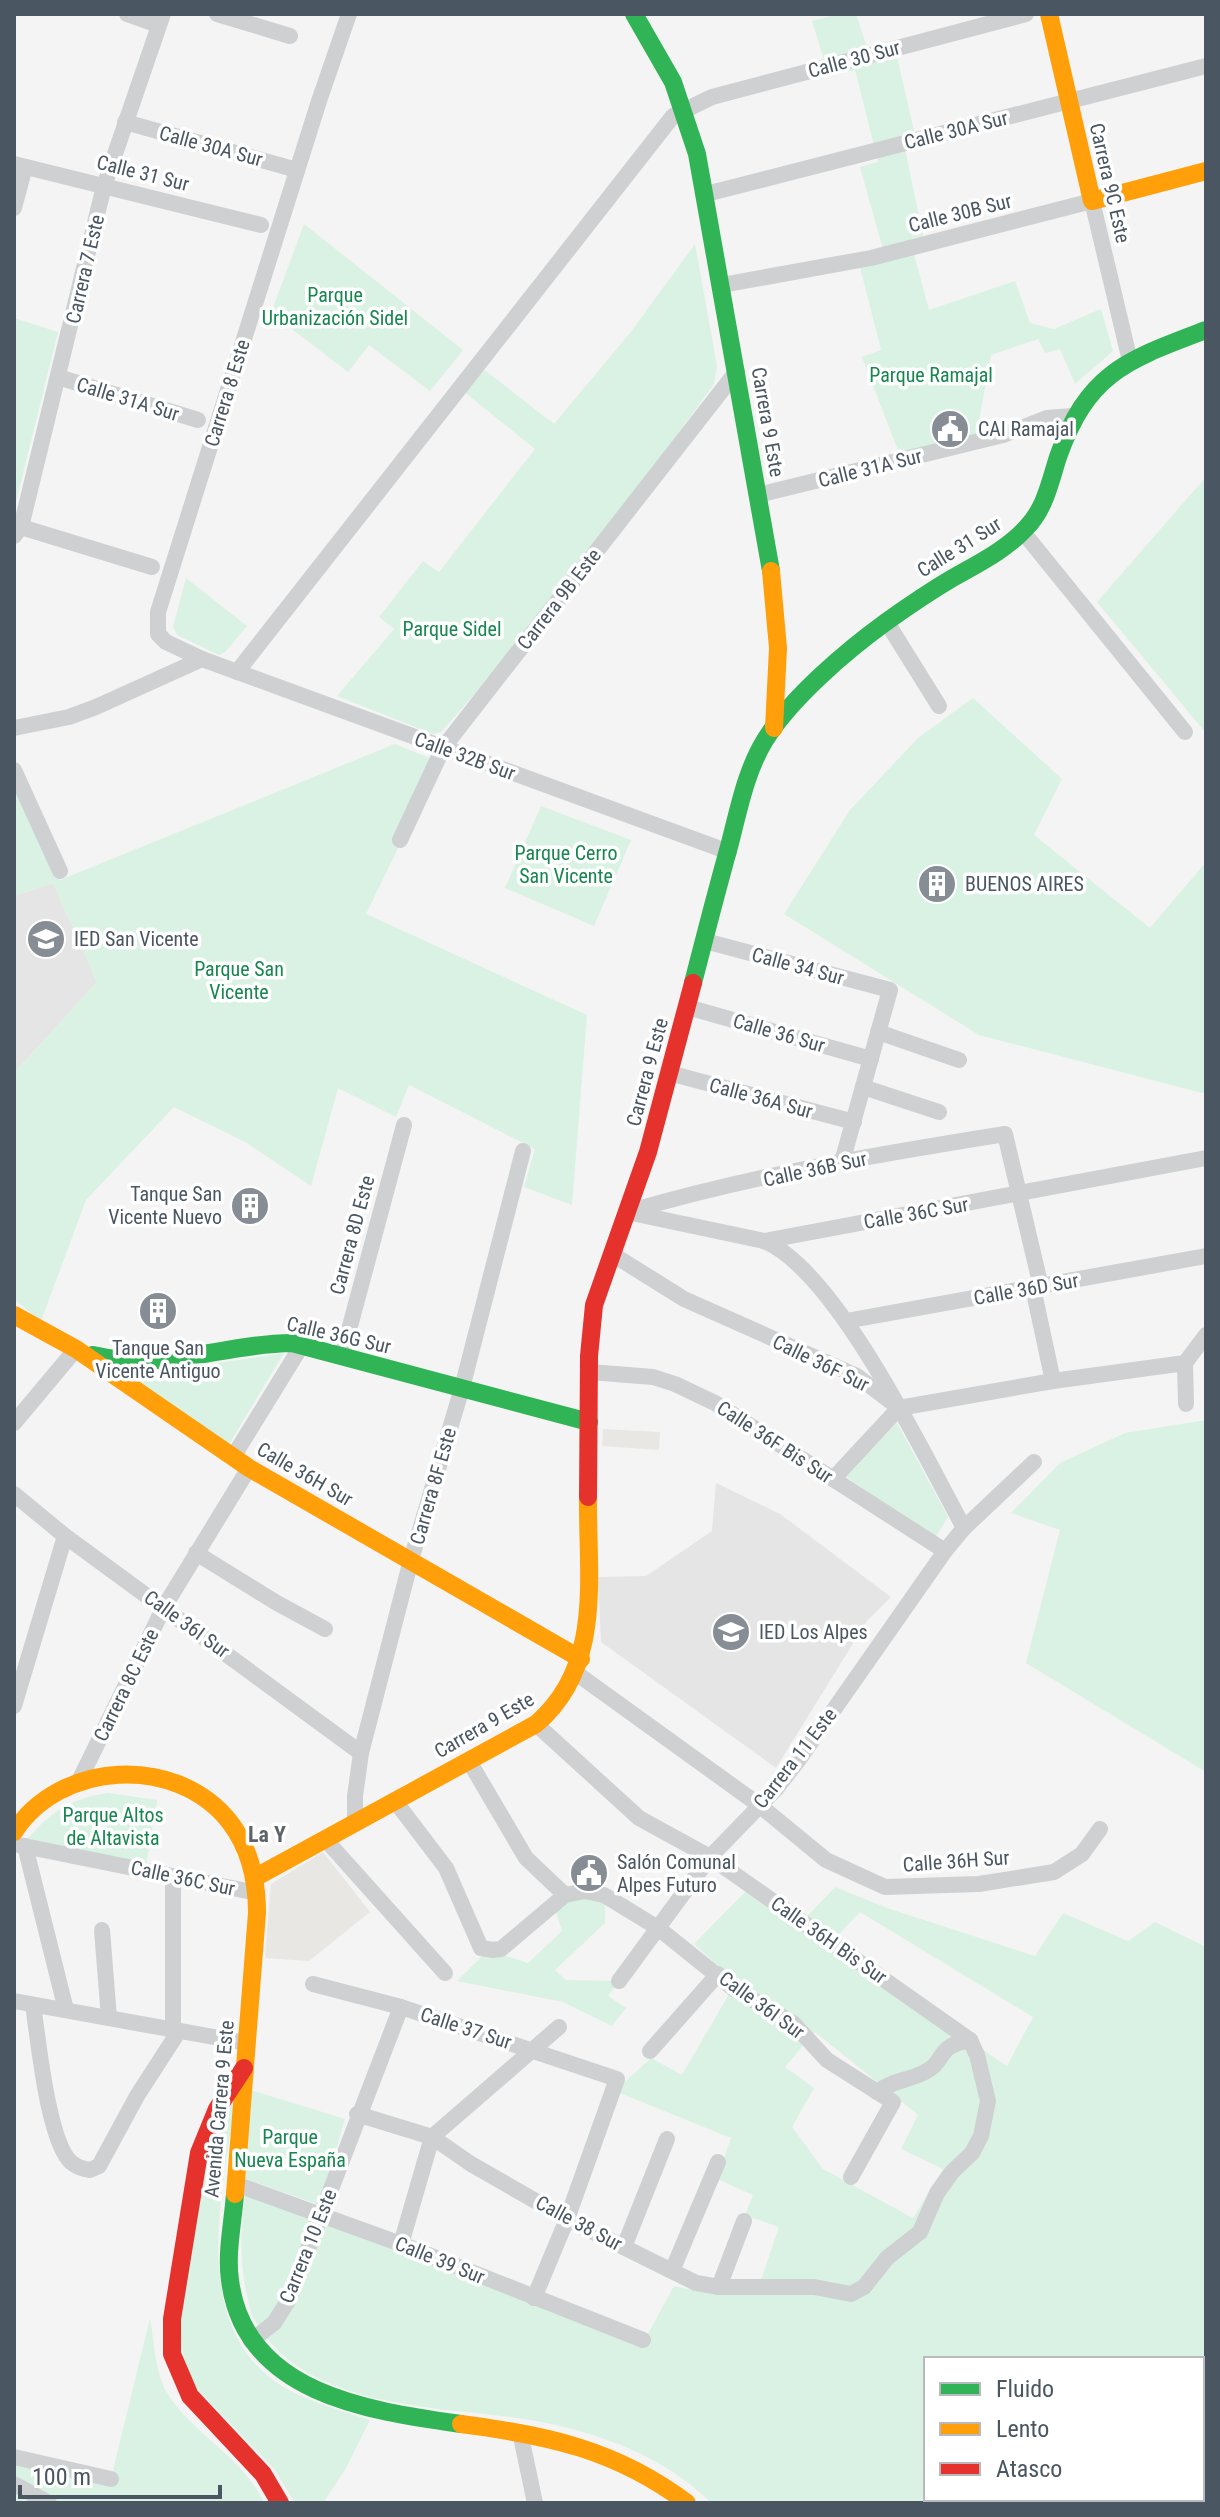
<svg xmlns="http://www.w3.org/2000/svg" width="1220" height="2517" viewBox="0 0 1220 2517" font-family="'Roboto Condensed',sans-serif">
<rect width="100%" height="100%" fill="#f4f4f4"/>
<g fill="#e8e7e3">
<polygon points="603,1429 660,1432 659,1450 602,1446"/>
<polygon points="323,1852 370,1912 309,1961 265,1958 271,1884"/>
</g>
<g fill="#e6e5e6">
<polygon points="53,883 97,982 14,1073 14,896"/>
<polygon points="716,1483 780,1514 891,1597 867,1621 776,1768 601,1642 598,1577 646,1576 712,1531"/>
</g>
<g fill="#d9f2e3" fill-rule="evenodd">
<polygon points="839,14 856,14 868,51 894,43 916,140 904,144 923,236 910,239 929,310 1015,281 1030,323 1054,329 1101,309 1113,351 1075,384 1060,349 1045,353 1038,339 991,355 976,437 899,453 862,357 881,350 860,267 886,260 860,167 878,162 855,70 829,76 812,21"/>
<polygon points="304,224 463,350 430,391 369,345 348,372 271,313"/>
<path d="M695 244 717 366 714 384C628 503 540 622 441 732L433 734 337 696 394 629 379 617 423 561 439 572 535 449 463 391 482 368 554 424 630 333Z"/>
<polygon points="14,318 58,332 14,510"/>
<polygon points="1206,477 1206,733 1097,602"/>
<polygon points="186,578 247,626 225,652 219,655 177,635 173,627"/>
<polygon points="973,698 1062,779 1034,835 1150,928 1206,862 1206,1094 979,1035 784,914 850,810 918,738"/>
<polygon points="395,744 432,759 402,840 366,914 587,1015 572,1205 524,1187 535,1149 409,1085 396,1117 338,1088 311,1186 247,1143 174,1107 86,1200 41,1321 14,1299 14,1073 97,982 53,883 14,896 14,784 60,880"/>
<polygon points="541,806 631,840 594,926 505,888"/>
<polygon points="284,1353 228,1446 116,1371 165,1371"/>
<polygon points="1206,1420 1206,1772 1026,1663 1060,1530 1011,1513 1060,1463 1125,1433"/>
<polygon points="897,1423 948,1517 935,1538 845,1476"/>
<path d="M108 1793 157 1800 146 1866 25 1842C50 1812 69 1799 108 1793Z"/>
<path d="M835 1887 887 1908 1035 1956 1063 1913 1128 1941 1155 1922 1206 1947V2503H711C666 2457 598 2432 536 2421 446 2405 306 2413 254 2319 250 2312 249 2303 247 2295 239 2261 241 2228 245 2193L643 2343 674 2286 710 2294 756 2295 779 2227 745 2215 753 2195 717 2179 731 2138 615 2091 651 2058 682 2075 736 1982 694 1944 748 1889 798 1926ZM860 1912 1033 2017 1007 2066 828 1946ZM815 2032 918 2115 901 2149 943 2169 913 2218 823 2169 792 2127 814 2088 785 2067ZM926 2359H1202V2499H926Z"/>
<polygon points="579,1897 605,1901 605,1923 555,1970 566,1980 619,1981 608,1996 626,2008 612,2026 563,2002 457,1981 484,1954 504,1955 528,1963 562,1931 556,1912 564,1904"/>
<polygon points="251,2090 345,2119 320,2205 245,2179"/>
<path d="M236 2093C225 2182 189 2312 269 2377 297 2399 336 2409 370 2420L346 2468 323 2503H295L274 2469 187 2378 179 2324 208 2155Z"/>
<path d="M150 2318C154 2340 155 2371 166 2391 191 2434 244 2457 264 2503H14V2457L111 2479Z"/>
</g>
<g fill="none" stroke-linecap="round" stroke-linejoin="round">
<g stroke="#ced0d2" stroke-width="16">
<polyline points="127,14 158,25"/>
<polyline points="217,14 290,36"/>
<polyline points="349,14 319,101 158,612 158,634 166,642 202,659 729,852"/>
<polyline points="125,122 297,170"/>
<polyline points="14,164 261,225"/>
<polyline points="706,194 1206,66"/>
<polyline points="14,208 25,167"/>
<polyline points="722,285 871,258 1092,201 1130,361"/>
<polyline points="58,377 198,420"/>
<polyline points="758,495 1003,435 1047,418 1073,416"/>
<polyline points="21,527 152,567"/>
<polyline points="1023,532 1185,732"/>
<polyline points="14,536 21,527 104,186 163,14"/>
<polyline points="886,621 939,706"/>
<polyline points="237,672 673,116 712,97 1026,14"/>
<polyline points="14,728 69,717 96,707 202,659"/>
<polyline points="14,770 60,871"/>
<polyline points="400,840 443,748 737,371"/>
<polyline points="705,941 890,990 842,1162"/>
<polyline points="687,1007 871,1059"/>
<polyline points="878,1032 959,1060"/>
<polyline points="669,1073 854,1122"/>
<polyline points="863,1087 939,1112"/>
<path d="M631 1211C753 1175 880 1154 1005 1134L1041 1287"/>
<polyline points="627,1212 764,1241 1206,1158"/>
<path d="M764 1241C837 1271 925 1457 964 1528"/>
<polyline points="612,1254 684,1299 857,1376 899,1408 1053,1381 1185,1363"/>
<polyline points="1033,1288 1053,1381"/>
<polyline points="846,1321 1206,1256"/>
<polyline points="342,1356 404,1125"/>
<polyline points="590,1372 653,1377 675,1384 715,1403 945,1551"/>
<polyline points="1186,1404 1185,1363 1206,1335"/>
<polyline points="14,1423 76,1349"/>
<polyline points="233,1457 302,1345"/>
<polyline points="833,1479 899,1408"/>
<polyline points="14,1494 65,1536 361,1753"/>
<polyline points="196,1553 277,1603 325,1629"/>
<polyline points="576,1673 759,1805 826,1860 885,1887 979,1884 1054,1872 1082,1854 1100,1829"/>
<polyline points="14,1706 65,1536"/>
<polyline points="536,1724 639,1818 710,1857 970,2040"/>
<polyline points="469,1761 526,1858 565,1895"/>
<polyline points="79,1781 164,1607 249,1468"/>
<polyline points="395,1801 446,1868 481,1948 493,1950 501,1949 565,1895 585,1891 604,1895 658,1928 734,1989 793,2023 827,2060 893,2102 851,2177"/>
<polyline points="355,1823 355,1796 361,1753 411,1560 462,1388 523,1151"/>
<polyline points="325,1839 445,1973"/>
<polyline points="14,1844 257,1893"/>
<polyline points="25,1846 66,2010"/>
<polyline points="102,1930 109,2018"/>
<polyline points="619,1981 710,1857 776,1789 800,1758 945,1551 964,1528 1034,1462"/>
<polyline points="313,1984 401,2007 617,2079 567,2219 534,2298"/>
<polyline points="14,2001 247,2043"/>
<path d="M33 2005C38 2037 48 2144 72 2163 77 2167 84 2169 90 2170L99 2166 137 2096 179 2031"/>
<polyline points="173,2030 173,1876"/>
<polyline points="650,2051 718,1974"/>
<path d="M877 2092C895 2079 908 2081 925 2072 946 2062 935 2046 970 2040"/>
<polyline points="357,2114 432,2137 471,2164 567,2219 696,2283 719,2287 814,2287 851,2294 864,2287 887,2258 920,2232 937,2193 952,2172 972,2153 981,2136 988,2101 977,2055 970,2040"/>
<polyline points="235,2184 401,2244 643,2340"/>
<polyline points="401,2244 432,2137 559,2027"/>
<polyline points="624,2247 667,2139"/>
<polyline points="672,2271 718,2162"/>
<polyline points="719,2287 744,2221"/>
<polyline points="251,2341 274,2323 288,2301 401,2007"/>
<polyline points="520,2432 535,2503"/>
<polyline points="14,2457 111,2479"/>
<polyline points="14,2484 49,2503"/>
</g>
<g stroke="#30b455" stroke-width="18">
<polyline points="634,14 673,82 697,154 771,571"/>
<path d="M693 983C705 936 717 890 730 843 739 808 746 771 765 740 791 698 846 651 886 622 907 607 929 592 951 579 977 564 1006 550 1026 528 1045 509 1050 482 1058 457 1088 372 1127 360 1206 330"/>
<path d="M93 1355C167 1372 221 1344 292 1343L589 1422"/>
<path d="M235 2194C233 2222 226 2253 230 2280 244 2394 369 2411 461 2424"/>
</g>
<g stroke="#ff9f0a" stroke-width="18">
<polyline points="1049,14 1092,201 1206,171"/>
<polyline points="771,571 778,648 774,728"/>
<polyline points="14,1315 76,1349 249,1468 581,1659"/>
<path d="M14 1832C60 1761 175 1754 229 1821 250 1848 257 1879 257 1913L235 2194"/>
<path d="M256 1877 536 1724C604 1666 587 1577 588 1497"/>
<path d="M461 2424C547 2435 617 2450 687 2503"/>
</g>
<g stroke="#e5322d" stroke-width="18">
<polyline points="588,1497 589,1356 594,1305 648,1152 693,983"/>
<polyline points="244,2068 217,2109 199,2153 172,2319 172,2354 190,2396 263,2474 280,2503"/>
</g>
</g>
<defs>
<g id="civic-disc" transform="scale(2)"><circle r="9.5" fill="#868d94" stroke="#fff"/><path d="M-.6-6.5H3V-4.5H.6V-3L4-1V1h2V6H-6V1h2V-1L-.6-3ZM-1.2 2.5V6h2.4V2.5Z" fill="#fff"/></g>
<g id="building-disc" transform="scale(2)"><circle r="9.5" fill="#868d94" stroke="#fff"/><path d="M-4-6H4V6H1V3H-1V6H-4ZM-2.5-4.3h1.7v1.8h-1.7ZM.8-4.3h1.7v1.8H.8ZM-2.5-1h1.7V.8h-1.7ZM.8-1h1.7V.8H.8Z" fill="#fff"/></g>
<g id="school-disc" transform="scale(2)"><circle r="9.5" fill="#868d94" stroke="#fff"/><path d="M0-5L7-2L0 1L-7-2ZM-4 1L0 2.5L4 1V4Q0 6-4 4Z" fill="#fff"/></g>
</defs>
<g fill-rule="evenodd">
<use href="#civic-disc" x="950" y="429"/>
<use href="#building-disc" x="937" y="884"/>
<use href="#school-disc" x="46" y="939"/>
<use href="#building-disc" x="250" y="1206"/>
<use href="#building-disc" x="158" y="1311"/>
<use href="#school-disc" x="731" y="1632"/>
<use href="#civic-disc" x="589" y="1873"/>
</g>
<g text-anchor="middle" stroke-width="7" stroke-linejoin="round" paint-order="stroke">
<g font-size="20" fill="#4a5661" stroke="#fff">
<text transform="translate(854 59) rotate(-15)" y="7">Calle 30 Sur</text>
<text transform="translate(956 130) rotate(-14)" y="7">Calle 30A Sur</text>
<text transform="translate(211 146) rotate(15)" y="7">Calle 30A Sur</text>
<text transform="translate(143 173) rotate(14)" y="7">Calle 31 Sur</text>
<text transform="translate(1110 183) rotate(77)" y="7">Carrera 9C Este</text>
<text transform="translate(960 213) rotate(-14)" y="7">Calle 30B Sur</text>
<text transform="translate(85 269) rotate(-77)" y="7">Carrera 7 Este</text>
<text transform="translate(227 393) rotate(-73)" y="7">Carrera 8 Este</text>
<text transform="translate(128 399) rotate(17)" y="7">Calle 31A Sur</text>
<text transform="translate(768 422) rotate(80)" y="7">Carrera 9 Este</text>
<text transform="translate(870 468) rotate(-14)" y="7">Calle 31A Sur</text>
<text transform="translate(959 547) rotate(-32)" y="7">Calle 31 Sur</text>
<text transform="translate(559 599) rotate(-52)" y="7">Carrera 9B Este</text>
<text transform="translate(465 756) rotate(20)" y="7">Calle 32B Sur</text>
<text transform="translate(798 966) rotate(15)" y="7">Calle 34 Sur</text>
<text transform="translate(779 1033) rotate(16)" y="7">Calle 36 Sur</text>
<text transform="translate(647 1072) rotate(-75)" y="7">Carrera 9 Este</text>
<text transform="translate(761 1098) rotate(15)" y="7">Calle 36A Sur</text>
<text transform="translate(815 1169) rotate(-12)" y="7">Calle 36B Sur</text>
<text transform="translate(916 1213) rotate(-10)" y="7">Calle 36C Sur</text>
<text transform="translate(352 1235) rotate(-75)" y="7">Carrera 8D Este</text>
<text transform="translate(1026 1289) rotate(-10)" y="7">Calle 36D Sur</text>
<text transform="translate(339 1335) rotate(13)" y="7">Calle 36G Sur</text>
<text transform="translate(821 1363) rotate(26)" y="7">Calle 36F Sur</text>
<text transform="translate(775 1442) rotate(33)" y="7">Calle 36F Bis Sur</text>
<text transform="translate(305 1474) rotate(30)" y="7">Calle 36H Sur</text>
<text transform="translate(433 1486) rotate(-74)" y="7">Carrera 8F Este</text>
<text transform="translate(187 1624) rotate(36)" y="7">Calle 36I Sur</text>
<text transform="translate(126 1685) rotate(-64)" y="7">Carrera 8C Este</text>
<text transform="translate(484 1725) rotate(-30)" y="7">Carrera 9 Este</text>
<text transform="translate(795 1758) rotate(-52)" y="7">Carrera 11 Este</text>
<text transform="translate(956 1861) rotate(-4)" y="7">Calle 36H Sur</text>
<text transform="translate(183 1878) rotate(12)" y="7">Calle 36C Sur</text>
<text transform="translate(829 1940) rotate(35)" y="7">Calle 36H Bis Sur</text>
<text transform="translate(762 2005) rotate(36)" y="7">Calle 36I Sur</text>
<text transform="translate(466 2028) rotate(18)" y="7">Calle 37 Sur</text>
<text transform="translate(219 2109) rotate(-85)" y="7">Avenida Carrera 9 Este</text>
<text transform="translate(579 2223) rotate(28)" y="7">Calle 38 Sur</text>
<text transform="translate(308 2246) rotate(-68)" y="7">Carrera 10 Este</text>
<text transform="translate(440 2260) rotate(22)" y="7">Calle 39 Sur</text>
</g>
<g font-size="20" fill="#17864f" stroke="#fff">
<text x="335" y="302">Parque<tspan x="335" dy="23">Urbanización Sidel</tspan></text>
<text x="931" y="382">Parque Ramajal</text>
<text x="452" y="636">Parque Sidel</text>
<text x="566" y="860">Parque Cerro<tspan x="566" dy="23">San Vicente</tspan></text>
<text x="239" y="976">Parque San<tspan x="239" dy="23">Vicente</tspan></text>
<text x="113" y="1822">Parque Altos<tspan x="113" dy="23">de Altavista</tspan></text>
<text x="290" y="2144">Parque<tspan x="290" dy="23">Nueva España</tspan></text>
</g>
<g font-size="20" fill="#4a5661" stroke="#fff" text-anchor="start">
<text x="978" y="436">CAI Ramajal</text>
<text x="965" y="891">BUENOS AIRES</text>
<text x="74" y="946">IED San Vicente</text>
<text x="222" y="1201" text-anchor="end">Tanque San<tspan x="222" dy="23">Vicente Nuevo</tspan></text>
<text x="158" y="1355" text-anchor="middle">Tanque San<tspan x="158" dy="23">Vicente Antiguo</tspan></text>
<text x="759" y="1639">IED Los Alpes</text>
<text x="617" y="1869">Salón Comunal<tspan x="617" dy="23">Alpes Futuro</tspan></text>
</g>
<g font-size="22" font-weight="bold" fill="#5f6368" stroke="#fff">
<text x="267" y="1842">La Y</text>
</g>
</g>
<rect width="1220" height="2517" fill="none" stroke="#4a5661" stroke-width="32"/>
<rect x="924" y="2357" width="280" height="144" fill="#ffffff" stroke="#b7bbc0" stroke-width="2"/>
<rect x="940" y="2383" width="40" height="12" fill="#30b455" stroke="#b7bbc0" stroke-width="2"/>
<text x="996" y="2397" font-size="24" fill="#4a5661">Fluido</text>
<rect x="940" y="2423" width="40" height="12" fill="#ff9f0a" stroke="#b7bbc0" stroke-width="2"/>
<text x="996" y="2437" font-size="24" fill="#4a5661">Lento</text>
<rect x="940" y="2463" width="40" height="12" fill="#e5322d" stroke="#b7bbc0" stroke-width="2"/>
<text x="996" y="2477" font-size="24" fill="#4a5661">Atasco</text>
<path d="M20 2485v12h200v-12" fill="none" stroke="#4a5661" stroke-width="4"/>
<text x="32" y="2485" font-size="24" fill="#4a5661" stroke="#ffffff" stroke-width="6" paint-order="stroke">100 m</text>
</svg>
